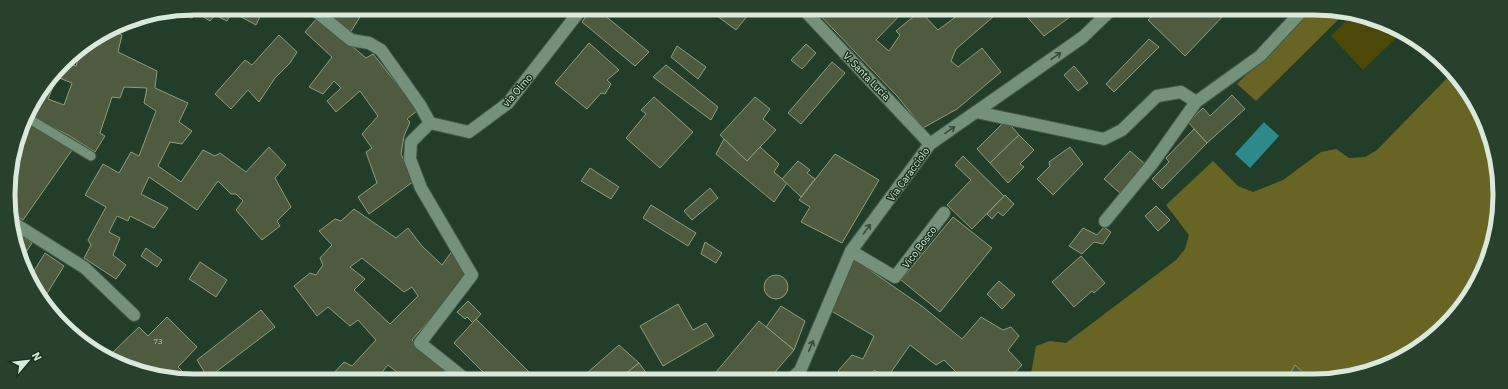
<svg xmlns="http://www.w3.org/2000/svg" width="1508" height="389" viewBox="0 0 1508 389" font-family="'IBM Plex Sans',sans-serif">
<rect width="100%" height="100%" fill="#223d28"/>
<polygon fill="#4c4807" points="1354,13 1401,33 1363,70 1331,36"/>
<g fill="#686524">
<polygon points="1310,11 1346,12 1256,101 1237,84"/>
<polygon points="1451,74 1468,91 1496,158 1496,231 1475,288 1437,335 1385,367 1338,379 1030,379 1036,346 1050,341 1066,343 1176,260 1185,249 1189,235 1166,205 1213,161 1238,186 1253,192 1283,180 1321,152 1336,149 1349,158 1365,157 1377,150"/>
</g>
<polygon fill="#2c8b8a" points="1264,122 1279,136 1250,168 1235,154"/>
<g fill="#4e5b3e" stroke="#8e9d7d" fill-rule="evenodd">
<polygon points="194,8 264,8 256,25 232,12 227,21 215,15 210,21 197,13 192,18 179,13 179,11"/>
<polygon points="332,8 365,9 350,33 332,21 336,11"/>
<polygon points="591,9 597,9 649,52 635,66 582,22"/>
<polygon points="709,10 752,10 736,30"/>
<polygon points="815,10 905,10 876,40 889,51 900,35 896,31 920,11 938,30 965,10 1001,10 956,49 951,61 958,67 982,48 1001,72 957,109 923,128 897,96"/>
<polygon points="1022,11 1078,11 1044,36"/>
<polygon points="1158,11 1224,11 1226,13 1185,56 1148,20"/>
<polygon points="318,17 366,58 373,54 418,110 407,119 410,122 404,136 401,154 414,181 369,214 358,197 377,183 366,152 372,148 362,134 378,116 360,91 336,112 327,101 341,88 334,81 323,94 309,87 332,57 305,32"/>
<path d="M109 31 122 35 118 52 157 71 155 88 188 103 179 122 192 131 182 144 170 142 158 166 181 182 203 150 215 156 220 153 246 172 269 147 286 165 275 178 291 207 277 221 280 226 262 240 236 210 243 201 236 194H231L218 181 197 210 149 177 141 194 168 208 154 228 130 216 128 221 117 216 109 232 120 238 113 255 126 265 116 279 84 258 91 245 88 240 106 207 85 195 103 164 119 173 131 152 139 156 156 111 144 103 147 88 124 87 120 98 112 97 100 133 105 136 95 152 68 135 27 114 66 62 76 66 82 48ZM57 77 72 83 64 105 48 99Z"/>
<polygon points="279,35 297,52 290,63 275,78 259,102 248,90 231,109 215,94 245,60 252,65"/>
<polygon points="1149,39 1159,47 1114,92 1106,84"/>
<polygon points="589,43 619,70 607,80 611,84 605,94 601,93 587,109 555,83"/>
<polygon points="806,44 816,53 802,69 791,60"/>
<polygon points="677,46 706,67 698,79 671,57"/>
<polygon points="832,62 845,73 801,124 788,113"/>
<polygon points="666,65 718,107 711,120 653,77"/>
<polygon points="1074,66 1088,83 1078,91 1064,75"/>
<polygon points="1232,95 1245,109 1207,143 1188,122 1203,108 1210,116"/>
<polygon points="654,97 693,132 660,168 626,138 646,114 641,110"/>
<polygon points="755,97 770,109 763,119 776,130 747,161 720,135"/>
<polygon points="28,120 72,150 23,220 11,212 8,182 24,126"/>
<polygon points="1006,120 1019,135 990,163 977,149"/>
<polygon points="1194,129 1207,143 1162,189 1152,179 1169,162 1166,158"/>
<polygon points="1019,135 1034,150 1020,164 1024,167 1008,183 990,163"/>
<polygon points="724,139 747,161 760,147 779,164 774,172 787,183 774,202 716,154"/>
<polygon points="1070,147 1083,164 1053,195 1037,179 1050,166 1049,162"/>
<polygon points="1130,151 1146,165 1120,193 1104,179"/>
<polygon points="835,154 879,180 842,243 801,222 810,207 799,200"/>
<polygon points="963,156 1004,196 972,229 947,205 971,180 955,165"/>
<polygon points="798,161 810,170 807,173 815,179 801,197 782,179"/>
<polygon points="590,168 619,187 611,199 581,181"/>
<polygon points="710,188 718,198 692,220 684,211"/>
<polygon points="1005,195 1014,204 1003,216 998,212 992,219 987,214"/>
<polygon points="651,205 696,233 688,246 643,218"/>
<polygon points="1156,206 1170,220 1158,231 1145,216"/>
<path d="M354 209 396 238 408 228 422 246 442 265 455 247 472 271 412 340 452 378H404L388 365 379 376 380 378H329L344 362 352 366 376 340 358 320 350 326 328 307 317 316 294 286 310 273 316 275 323 265 320 258 332 245 319 231 335 219 341 221ZM362 258 404 292 412 287 418 296 390 324 354 290 365 279 350 267Z"/>
<polygon points="953,217 992,248 940,312 901,280"/>
<polygon points="1104,227 1111,232 1103,244 1094,242 1082,254 1069,246 1083,228 1097,235"/>
<polygon points="13,230 32,243 22,258 14,243"/>
<polygon points="705,242 722,253 716,263 701,254"/>
<polygon points="146,248 162,260 157,267 141,256"/>
<polygon points="45,253 64,266 43,300 31,276"/>
<polygon points="1081,256 1105,283 1094,293 1092,291 1074,307 1052,282"/>
<polygon points="854,259 923,307 962,339 981,317 1003,330 1011,327 1019,336 1008,350 1022,365 1009,379 963,379 944,360 936,365 910,345 887,378 874,370 869,379 849,379 838,371 852,355 863,359 874,336 828,309"/>
<polygon points="200,262 227,280 216,297 189,279"/>
<circle cx="776" cy="287" r="12"/>
<polygon points="999,281 1015,295 1002,309 987,294"/>
<polygon points="468,301 481,314 473,323 467,317 465,319 457,312"/>
<polygon points="678,304 693,330 706,323 714,336 663,366 640,326"/>
<polygon points="781,306 805,321 794,350 766,327"/>
<polygon points="261,310 275,327 208,378 197,360"/>
<polygon points="167,317 197,347 178,367 189,378 158,377 143,372 138,366 135,369 116,362 110,355 139,327 148,336"/>
<polygon points="476,319 535,378 489,378 454,343"/>
<polygon points="759,321 794,350 770,378 711,378"/>
<polygon points="619,345 639,363 620,378 590,378 587,373"/>
<polygon points="639,363 650,378 620,378"/>
<polygon points="1295,365 1307,376 1303,379 1287,379"/>
</g>
<g fill="none" stroke-linecap="round" stroke-linejoin="round">
<g stroke="#435a49" stroke-width="11">
<polyline id="service" points="26,117 91,156"/>
</g>
<g stroke="#435a49" stroke-width="14">
<g id="minor">
<polyline points="312,8 351,40 369,43 381,50 420,105 430,123 411,142 410,159 421,188 472,275 420,343 464,378"/>
<polyline points="804,10 930,144"/>
<polyline points="1196,102 1260,56 1302,11"/>
<polyline points="976,112 1104,139 1122,130 1157,96 1181,92 1196,102 1152,164 1105,221"/>
<polyline points="430,123 469,132 508,103 575,17 582,9"/>
<polyline points="12,222 85,268 134,315"/>
<polyline points="851,251 895,277 944,213"/>
<polyline points="791,379 800,371 851,251 930,144 1083,37 1110,11"/>
</g>
</g>
<use href="#service" stroke="#749179" stroke-width="9"/>
<use href="#minor" stroke="#749179" stroke-width="12"/>
</g>
<defs><path id="oneway-shaft" d="M-6 0H5M1.5-3L5.5 0L1.5 3" fill="none" stroke-width="1.6" stroke-linecap="round" stroke-linejoin="round"/></defs>
<g stroke="#344e39">
<use href="#oneway-shaft" transform="translate(1056 56) rotate(-35)"/>
<use href="#oneway-shaft" transform="translate(950 130) rotate(-35)"/>
<use href="#oneway-shaft" transform="translate(867 229) rotate(-54)"/>
<use href="#oneway-shaft" transform="translate(811 346) rotate(-67)"/>
</g>
<g text-anchor="middle" stroke-width="3" stroke-linejoin="round" paint-order="stroke">
<g font-size="8" fill="#b6c6b4">
<text x="158" y="344">73</text>
</g>
<g font-size="10" fill="#d9e9dc" stroke="#18321e">
<text transform="translate(867 76) rotate(46)" y="4">V. Santa Lucia</text>
<text transform="translate(517 90) rotate(-49)" y="4">via Olmo</text>
<text transform="translate(908 174) rotate(-54)" y="4">Via Caracciolo</text>
<text transform="translate(919 247) rotate(-53)" y="4">Vico Bosco</text>
</g>
</g>
<path d="M0 0H1508V389H0ZM194 15H1314A179 179 0 0 1 1493 194V195A179 179 0 0 1 1314 374H194A179 179 0 0 1 15 195V194A179 179 0 0 1 194 15Z" fill="#27412d" fill-rule="evenodd"/>
<path fill="none" stroke="#d9e9dc" stroke-width="5" d="M194 15H1314A179 179 0 0 1 1493 194V195A179 179 0 0 1 1314 374H194A179 179 0 0 1 15 195V194A179 179 0 0 1 194 15Z"/>
<g transform="translate(28 361) rotate(62)" stroke="#18321e" stroke-width="3" paint-order="stroke">
<path d="M0-3L7 15L0 10L-7 15Z" fill="#d9e9dc"/>
<text y="-6" font-size="11" font-weight="bold" text-anchor="middle" fill="#d9e9dc">N</text>
</g>
</svg>
